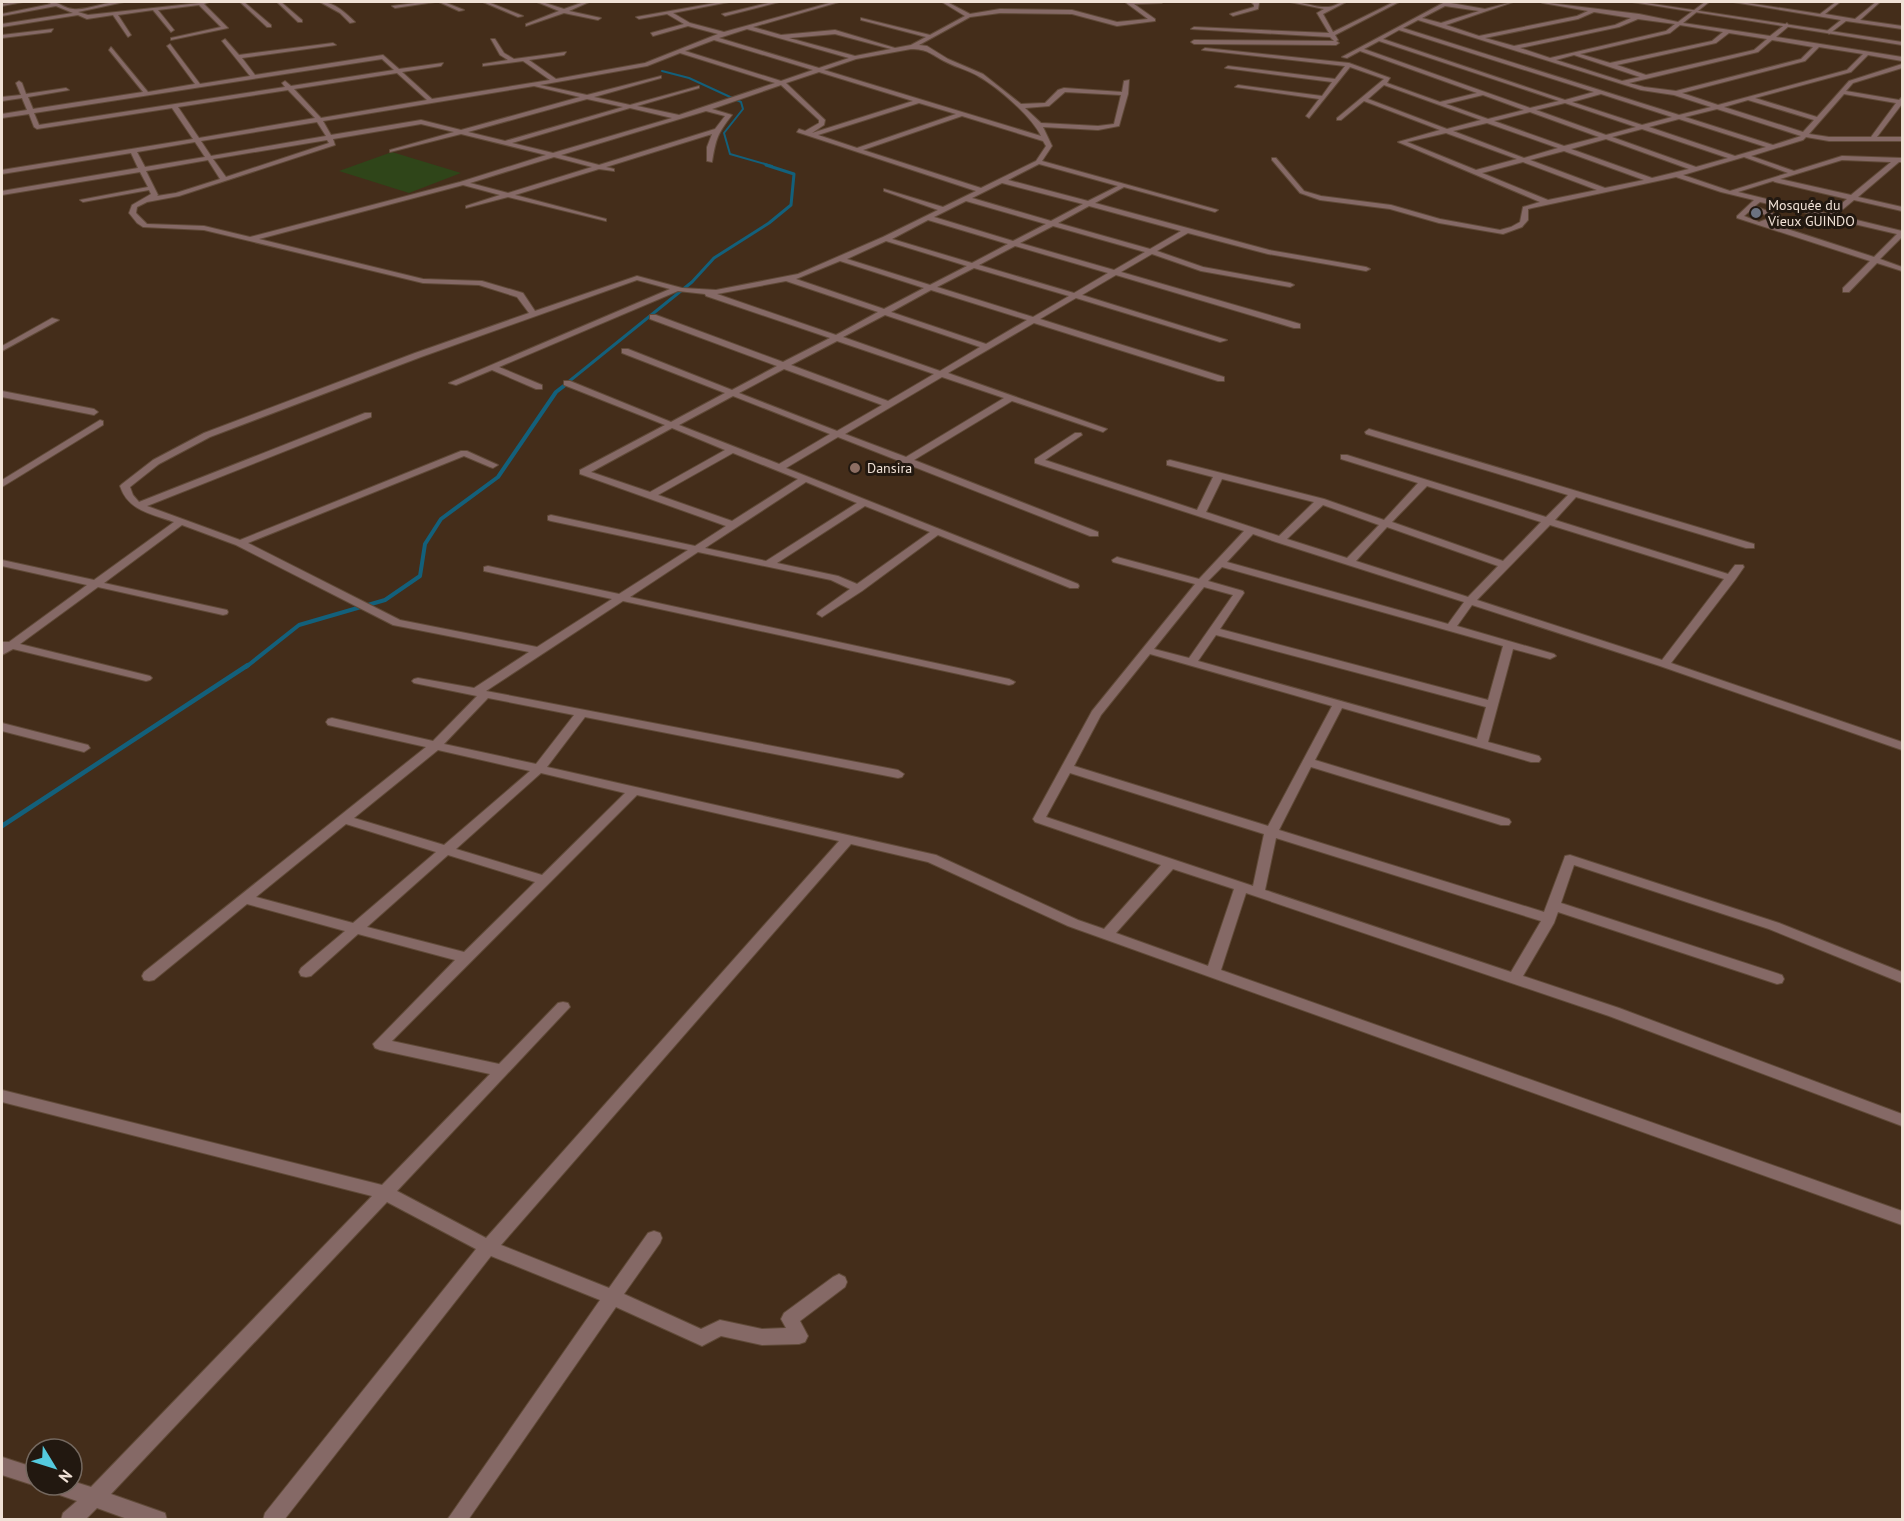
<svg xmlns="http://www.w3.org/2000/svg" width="1904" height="1521" viewBox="0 0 1904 1521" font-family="'PT Sans',sans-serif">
<rect width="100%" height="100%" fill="#442d1a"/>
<polygon fill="#2f4519" points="392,152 461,173 409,193 339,171"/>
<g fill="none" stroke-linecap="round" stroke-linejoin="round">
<polyline stroke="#13607b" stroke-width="2" points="662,71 689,78 741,102 743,109 724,133 730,154 772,166"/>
<polyline stroke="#13607b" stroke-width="3" points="567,383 692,282 714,258 769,223 791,205 794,174 766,165"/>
<polyline stroke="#13607b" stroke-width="4" points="246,667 299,625 385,600 420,576 425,544 441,519 498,477 556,392 569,382"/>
<polyline stroke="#13607b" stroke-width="4.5" points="2,826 248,665"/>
<g stroke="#604a38" stroke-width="2">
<g id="minor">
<polygon points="15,2 23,2 2,6 2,4"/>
<path d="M48 2C60 1 62 8 73 9 88 11 108 0 124 2L78 12 88 15 209 2 204 4 228 28 171 40V38L221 27 199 5 158 10 174 30 171 32 153 10 118 15 131 35 128 37 113 15 87 19 78 15 2 27V24L73 13 56 6 2 16V14L51 4Z"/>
<polygon points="240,2 244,2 271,25 271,27 267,27"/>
<polygon points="277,2 281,2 302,20 302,22 298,22"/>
<path d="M320 2C333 1 346 13 355 22L350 23 340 13Z"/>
<polygon points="423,2 435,2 395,8 392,6"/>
<polygon points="439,2 444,2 464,10 459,11"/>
<polygon points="483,2 488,2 523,16 518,17"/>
<polygon points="537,2 542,2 564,9 584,2 589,2 569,11 601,18 598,20 564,13 526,26 526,24 559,11"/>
<path d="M721 2H729L673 13 690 23 724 32 833 2H839L753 27 781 35 835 30 895 48 911 45 926 37 861 20V18L930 35 965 16 942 2H947L970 14 1000 9 1072 10 1117 22 1148 19 1125 2H1163L1161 3 1134 4 1155 19V21L1117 26 1072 14 1000 13 970 17 919 45 927 46 948 59 983 74 1021 104 1045 103 1058 90 1064 88 1122 92 1124 81 1129 80 1128 94 1119 126 1098 130 1043 127 1052 146 1042 161 1218 210 1215 212 1124 187 1095 203 1269 250 1366 267 1370 269 1366 271 1268 254 1188 233 1157 251 1203 267 1290 283 1294 285 1290 287 1201 271 1152 254 1121 272 1300 324V328H1294L1116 275 1082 295 1227 340 1220 342 1076 298 1040 319 1224 377V381H1218L1034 323 948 373 1107 429 1103 432 1100 431 1012 401 914 460 1098 532V536H1090L838 437 786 468 1078 584 1079 586 1078 588H1070L938 535 862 591 822 617 817 614 818 612 850 589 831 580 698 552 630 597 1009 679 1015 682 1013 684 1009 685 623 601 486 691 898 770 904 774 902 777 898 778 585 717 547 767 936 855 1078 920 1104 929 1161 865 1035 822 1033 819 1092 711 1195 584 1113 562 1112 560 1117 557 1199 579 1244 531 1035 463V459L1075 433H1081L1082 435 1045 460 1197 510 1213 477 1167 465V461L1170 460 1324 499 1384 520 1418 483 1341 459V455H1347L1546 517 1568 495 1366 434 1365 432 1369 429 1754 544V548H1746L1576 497 1555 520 1728 574 1735 565H1743L1744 567 1735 580 1671 663 1902 742V750L1660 666 1472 605 1457 626 1554 654 1556 656 1550 659 1513 649 1488 742 1539 756 1541 759 1539 762H1531L1342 708 1315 760 1509 819 1511 822 1509 825H1501L1311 767 1279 830 1544 912 1564 859 1565 856 1570 855 1779 923 1902 972V983L1769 929 1574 865 1561 903 1782 975 1784 979 1782 983 1777 984 1558 912 1554 923 1523 976 1619 1008 1902 1114V1126L1609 1016 1246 893 1221 970 1902 1211V1225L1068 926 928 862 851 844 501 1245 609 1288 648 1233 654 1231 660 1233 662 1238 660 1243 624 1294 701 1329 720 1320 762 1329 786 1328 781 1319 784 1313 833 1277 839 1274 845 1277 847 1282 845 1287 800 1321 808 1336 805 1342 799 1344 762 1345 721 1336 702 1346 616 1307 468 1520H447L600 1300 491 1256 284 1520H263L265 1513 476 1249 387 1202 111 1494 165 1513 167 1520H130L97 1508 85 1520H61L63 1513 77 1501 51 1492 49 1485H72V1481L91 1487 372 1196 2 1102V1090L382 1185 490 1074 380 1050 375 1048 373 1044 455 960 358 934 311 976 306 977 301 976 299 972 301 968 345 931 247 904 154 980 149 981 144 980 142 976 144 972 426 747 328 725 326 722 328 719 332 718 433 741 477 696 414 683 412 681 414 679 418 678 474 688 529 652 393 625 236 545 182 525 104 583 227 610 228 612 227 614 223 615 98 587 20 644 150 676 152 678 150 680 146 681 13 649 2 655V642H9L87 585 2 566V560L94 580 174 522C152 514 128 511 120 486L122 484 153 460 204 433 415 353 529 313 517 297 479 285 423 283 204 230 143 227 137 223 129 213 132 205 151 194 149 190 83 202 80 200 148 187 140 172 2 195V191L138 168 131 153 2 174V170L193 139 172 108 37 129 34 127 29 114 2 118V114L27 110 22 98 2 101V97L21 95 16 83 19 81 22 83 26 94 66 88 69 90 28 97 33 109 143 92 109 50 111 47 148 92 195 84 167 46 170 44 200 84 250 76 222 41 225 39 239 55 333 43 336 45 242 58 255 75 383 55 399 69 443 63 441 66 402 72 432 99 550 80 523 61 483 66V64L508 60 500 55 491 39H495L504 53 514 59 566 52 564 55 529 60 556 79 645 63 718 34 688 26 653 36 651 33 684 24 667 14 639 19 636 17ZM747 29 849 58 819 68 719 38ZM835 34 891 49 855 56 789 38ZM714 40 813 70 781 81 685 51ZM911 49C927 49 931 54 944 61 955 67 968 70 978 76 998 87 1032 117 1041 136L824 70 856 59ZM680 53 775 83 679 115 637 106 699 88V86L630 105 594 97 661 78V76L587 95 540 85 647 66ZM382 59 394 70 291 86 285 81 282 83 285 87 39 125 34 113ZM819 72 913 101 812 133 824 125 825 120 786 83ZM397 73 427 100 321 118 294 89ZM781 85 819 120V123L805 131 799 129 797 132 976 191 943 207 884 189V191L938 210 883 237 798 274 716 290 682 288 637 276 535 311 523 293 482 281 423 279 259 239 463 185 500 195 466 206V208L508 197 606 221V219L515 195 599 169 614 171V169L606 167 712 134 707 147V161L712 162C716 139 717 134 732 115L712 109ZM534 86 580 97 461 130 421 120 331 135 323 121ZM288 90 315 118 199 138 178 107ZM1065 92 1121 95 1114 124 1098 126 1041 123 1025 108 1049 106ZM587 99 623 107 505 141 468 132ZM919 103 956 114 857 148 818 135ZM630 108 672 118 553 153 512 143ZM706 111 725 116 715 129 599 165 561 155ZM962 116 1043 141 1046 146 1036 161 981 188 863 150ZM317 122 326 136 211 156 201 141ZM421 124 454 132 390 150V152L461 134 546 155 460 182 250 237 204 226 147 224 136 213 137 207 147 202 179 196 335 145 333 139ZM327 140 329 143 226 177 213 159ZM195 142 205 157 145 167 137 152ZM554 157 592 167 508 193 470 183ZM208 160 220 179 176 193 157 196 158 195 146 171ZM1039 164 1118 186 1088 201 1008 180ZM1002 183 1083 204 1051 221 972 198ZM966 201 1046 224 1013 241 934 217ZM1089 206 1181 231 1150 249 1058 223ZM928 220 1008 244 972 263 892 239ZM1053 226 1145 252 1114 270 1020 243ZM886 241 967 266 930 285 847 259ZM1015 246 1108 273 1074 293 979 265ZM840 261 924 288 884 309 796 279ZM974 268 1069 296 1033 317 937 287ZM637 280 670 289 449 383 456 385 492 370 536 389H542V385L499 367 678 291 705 294 706 296 830 338 783 362 656 315H650V319L777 366 732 390 628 349H622V353L725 393 671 422 570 381H564V385L665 425 580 470V474L726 526 695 546 551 515 548 516V520L551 521 688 550 619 594 488 566 484 567V571L612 599 537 647 400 620 248 543 464 456 490 467 493 468 498 465 467 451H461L240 540 147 506 371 417V413H365L139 502 133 495 130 487 159 464 210 437 421 357ZM786 281 878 312 836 335 717 294ZM931 290 1027 320 986 344 891 312ZM885 315 980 347 940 371 843 337ZM837 341 934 374 888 401 791 365ZM784 369 882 405 837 431 739 393ZM942 377 1004 398 906 457 845 434ZM733 396 830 434 779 464 679 425ZM672 428 725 450 650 492 591 472ZM733 453 798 479 732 521 658 495ZM1222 479 1314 502 1279 536 1206 512ZM806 482 857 503 766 561 705 548ZM1427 486 1541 522 1503 561 1392 522ZM1323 505 1379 525 1347 558 1287 539ZM865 506 930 532 857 584 838 576 777 563ZM1550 525 1724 579 1662 660 1477 600ZM1387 527 1498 566 1468 597 1356 561ZM1253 534 1276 542 1464 602 1448 624 1227 562ZM1222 567 1503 646 1488 700 1220 629 1244 593 1243 591 1208 581ZM1204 587 1233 595 1189 658 1154 649ZM1216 635 1486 707 1477 739 1198 661ZM1150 654 1332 706 1268 826 1074 766 1101 715ZM488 698 574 715 536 764 444 744ZM438 750 530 771 444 845 354 818ZM541 773 625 793 542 875 456 849ZM1070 773 1264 834 1253 886 1046 817ZM637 795 839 841 486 1238 397 1191 570 1007 568 1003 563 1002 558 1003 499 1064 392 1041ZM346 824 436 852 353 923 256 897ZM1276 838 1541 921 1511 972 1265 890ZM448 855 535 882 464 952 367 927ZM1173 869 1234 889 1208 966 1116 933Z"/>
<polygon points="773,2 779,2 725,16 722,14"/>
<polygon points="1251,2 1259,3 1258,9 1233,16 1230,14 1254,7 1254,5"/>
<path d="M1290 2C1302 1 1315 8 1328 7 1334 7 1339 2 1346 2L1323 14 1333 32 1394 2H1399L1335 35 1338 40 1336 41 1339 43 1336 45 1194 44 1191 42 1194 40 1334 41 1330 37 1191 29 1194 27 1329 33 1317 13 1324 9Z"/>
<path d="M1445 2 1485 9 1513 2 1446 25 1479 36 1577 16 1588 11 1543 3 1541 2 1639 14 1678 22 1705 2H1709L1683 23 1770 36 1787 23 1789 26 1776 37 1902 57V61L1868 55 1851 72 1755 98 1817 117 1849 81 1902 64V68L1853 83 1846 91 1899 100 1902 97V104L1877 137H1902V141H1829L1806 137 1803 140 1751 156 1794 171 1842 156 1902 158V162H1899L1858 197 1902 207V211L1854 200 1836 215 1902 231V237L1880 259 1902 267V271L1877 263 1849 292H1843V288L1870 261 1737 218V216L1754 200 1721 192 1676 177 1532 208 1528 209V220L1522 227 1503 234 1439 223 1390 209 1320 200 1300 193 1272 160V158H1276L1304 191 1321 196 1391 205 1440 219 1500 230 1511 227 1520 222 1523 207 1540 202 1398 142 1440 130 1364 101 1341 120H1337V118L1384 79 1350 67 1309 118 1306 116 1319 99 1235 87 1238 85 1322 96 1332 82 1225 68 1228 66 1335 79 1345 66 1202 50 1205 48 1349 63 1390 78 1387 83 1440 102 1477 93 1360 51 1347 58 1342 57ZM1445 6 1479 11 1441 23 1422 18ZM1594 12 1631 18 1615 25 1514 46 1485 38 1578 19ZM1638 19 1675 24 1666 31 1550 58 1520 48 1619 27ZM1418 20 1641 90 1674 95 1711 107 1679 115 1403 28ZM1680 25 1723 32 1712 41 1610 63 1580 54 1670 33ZM1399 30 1594 92 1565 100 1383 39ZM1729 33 1767 39 1754 50 1646 75 1617 65 1716 43ZM1772 40 1813 47 1801 59 1676 91 1644 87 1629 83 1758 52ZM1379 41 1559 101 1530 108 1364 49ZM1819 47 1863 54 1847 70 1718 105 1682 93 1805 61ZM1574 55 1640 77 1622 81 1556 60ZM1384 85 1481 120 1447 129 1368 99ZM1601 94 1672 117 1642 125 1572 102ZM1844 94 1896 103 1871 137H1829L1809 134ZM1483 95 1524 110 1488 119 1446 104ZM1748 100 1814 120 1803 132 1724 107ZM1565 103 1636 127 1606 135 1536 110ZM1717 109 1801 136 1773 145 1685 117ZM1530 112 1599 137 1564 146 1494 121ZM1679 119 1766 147 1735 156 1649 127ZM1487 123 1558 148 1524 158 1453 131ZM1642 129 1728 158 1696 167 1612 137ZM1446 133 1517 159 1476 170 1407 142ZM1606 139 1689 169 1652 178 1571 149ZM1564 151 1644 180 1605 188 1530 160ZM1744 157 1788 173 1730 191 1683 175ZM1842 160 1891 162 1851 195 1780 179ZM1523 162 1597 190 1548 200 1482 173ZM1773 181 1775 182 1847 199 1829 214 1738 192ZM1760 202 1897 234 1874 257 1769 223 1782 217 1755 206ZM1751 210 1772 217 1759 222 1744 216Z"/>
<polygon points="1733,2 1741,2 1820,14 1836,2 1840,2 1825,14 1855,19 1876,2 1880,2 1860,20 1902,26 1902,29 1846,21 1829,34 1827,31 1841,20"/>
<polygon points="53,29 51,32 2,38 2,35"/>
<polygon points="52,318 59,320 2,351 2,346"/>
<polygon points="2,391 94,409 98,412 94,415 2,397"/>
<polygon points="100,420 103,421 103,425 2,487 2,480"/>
<polygon points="2,723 88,745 90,748 84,752 2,731"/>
<polygon points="2,1457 36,1468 36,1485 39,1485 36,1486 2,1475"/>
</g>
</g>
<g stroke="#604a38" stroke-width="2">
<polygon id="tertiary" points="1632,2 1640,2 1902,42 1902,45"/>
</g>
<use href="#minor" fill="#856966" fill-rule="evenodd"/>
<use href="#tertiary" fill="#856966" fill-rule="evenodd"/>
</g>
<circle fill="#6b7280" stroke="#221810" stroke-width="2" cx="1756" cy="213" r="6"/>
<circle fill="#8d6e63" stroke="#221810" stroke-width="2" cx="855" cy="468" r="6"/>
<g text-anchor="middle" stroke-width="6" stroke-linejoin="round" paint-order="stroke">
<g font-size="14" fill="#f0e1d6" stroke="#221810" text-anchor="start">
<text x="1768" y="210">Mosquée du<tspan x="1768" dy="16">Vieux GUINDO</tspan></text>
<text x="867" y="473">Dansira</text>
</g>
</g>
<rect width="1904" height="1521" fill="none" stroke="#f0e1d6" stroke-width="6"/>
<g transform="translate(54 1467) rotate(128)"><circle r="28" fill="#221810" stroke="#74685f" stroke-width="1.5"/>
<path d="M0-4.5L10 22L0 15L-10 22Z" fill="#55cade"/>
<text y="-9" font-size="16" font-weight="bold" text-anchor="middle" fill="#f0e1d6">N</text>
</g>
</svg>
